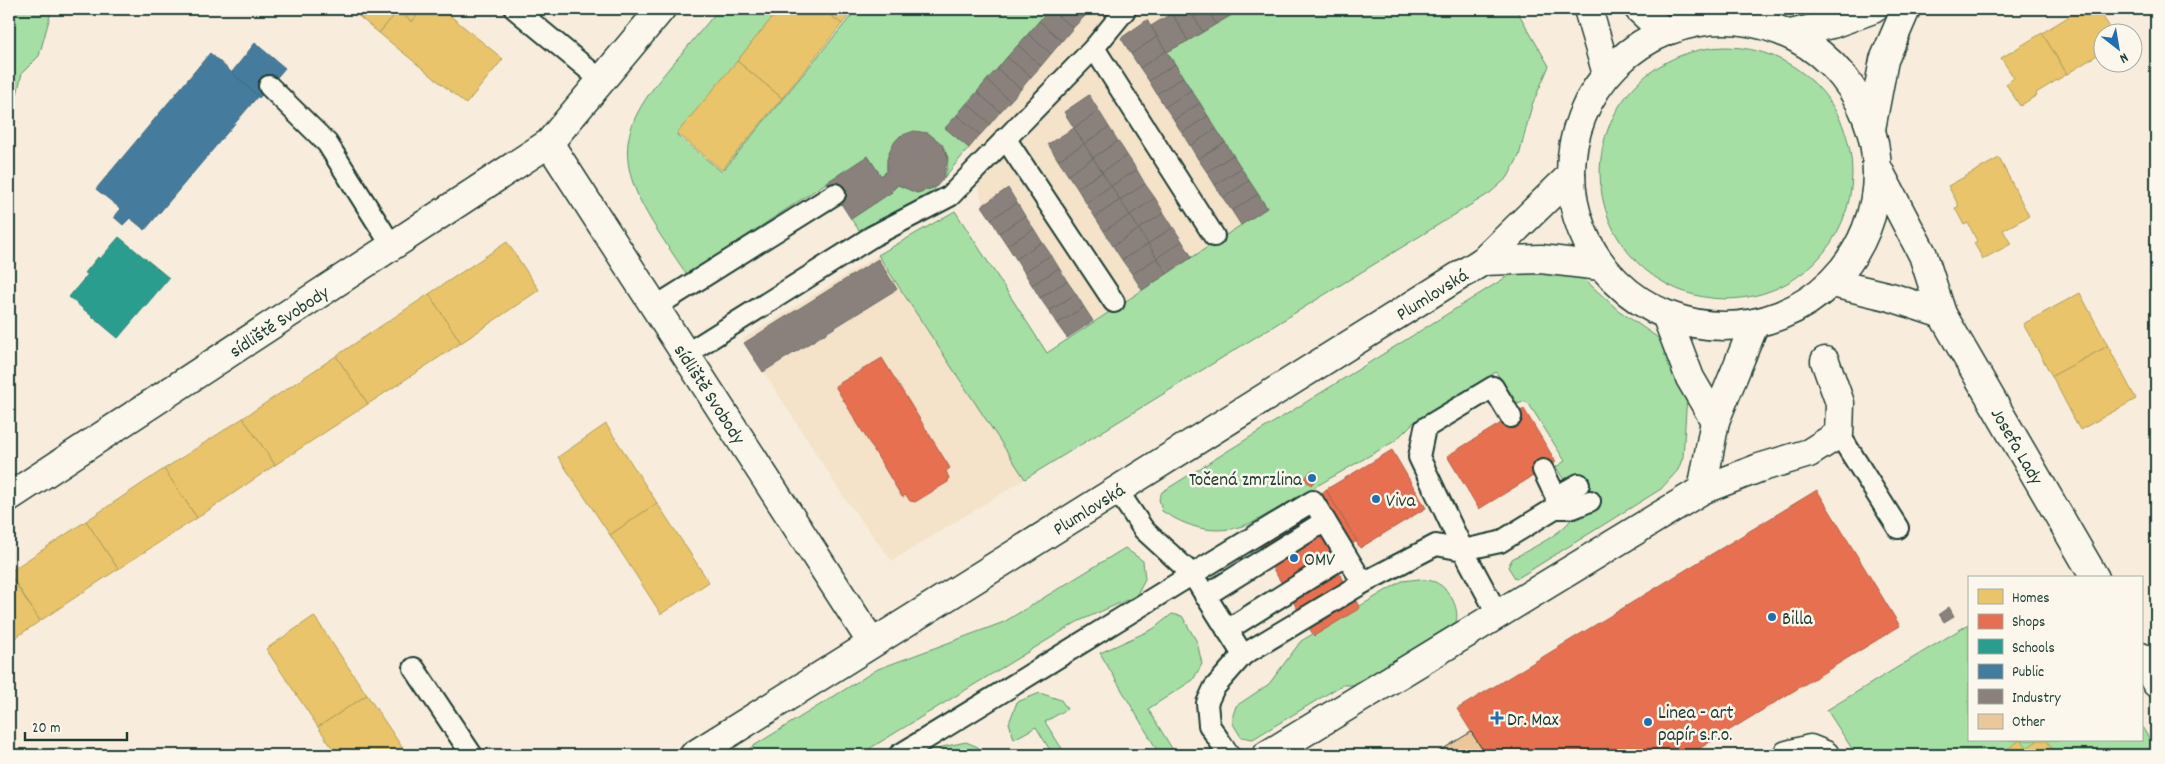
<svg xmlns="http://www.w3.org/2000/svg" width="2165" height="764" viewBox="0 0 2165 764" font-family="Dekko,sans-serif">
<rect width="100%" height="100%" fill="#f8eddc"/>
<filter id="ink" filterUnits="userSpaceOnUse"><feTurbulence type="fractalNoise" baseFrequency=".02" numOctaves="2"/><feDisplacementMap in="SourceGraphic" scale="10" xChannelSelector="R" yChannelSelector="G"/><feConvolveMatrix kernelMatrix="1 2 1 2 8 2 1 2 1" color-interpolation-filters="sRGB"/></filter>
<g filter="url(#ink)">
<g fill="#f4e2c9">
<polygon points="1049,9 1242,9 1167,52 1267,208 1067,338 983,205 969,148 945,128"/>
<polygon points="878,255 1025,479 892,561 843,496 743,339"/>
</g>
<g fill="#a5dfa4" stroke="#628e6c">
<polygon points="9,9 52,9 39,56 22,73 9,130"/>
<path d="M719 9H780L677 135 722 172 857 9H1050L946 128 969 148 943 179C954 158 945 146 928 133L900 136C890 147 886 156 887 171L881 176 867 156 687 275C672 252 655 229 642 204 612 145 632 113 670 67 687 48 703 28 719 9Z"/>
<polygon points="1243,9 1516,9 1549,66 1532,105 1519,156 1508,177 1490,193 1025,479 878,255 955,211 1047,353 1267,208 1167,52"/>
<circle cx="1726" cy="173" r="126"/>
<polygon points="898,185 917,193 936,187 931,194 859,230 851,219 891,192"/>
<path d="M1535 269 1566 271 1584 279 1618 310 1657 337 1678 368 1687 395 1683 457 1678 470 1661 489 1518 578H1515L1508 567 1512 559C1529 549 1583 526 1575 502 1572 490 1562 478 1556 467L1565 461 1529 404 1525 401 1518 404 1496 372 1414 422 1395 441 1254 522C1219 536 1194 531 1162 511L1159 499 1162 492 1508 276Z"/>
<polygon points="1125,548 1143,561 1145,579 1136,596 1077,622 859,755 739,755 878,669 1004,622"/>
<path d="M1419 579C1424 580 1430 580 1435 582 1449 588 1460 608 1456 622L1354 685H1342L1253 739 1241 737 1233 724V715L1236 706 1269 684 1301 641 1402 581Z"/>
<polygon points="1172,614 1182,616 1197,642 1202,664 1193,680 1148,709 1176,755 1160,755 1100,653 1153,629"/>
<polygon points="1969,624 1969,740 2141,740 2141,725 2156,750 2156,755 1884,755 1883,753 1879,755 1856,755 1827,710"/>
<polygon points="1040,693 1061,700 1067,709 1045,722 1066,755 1053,755 1036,727 1014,739 1009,723 1017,702"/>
<polygon points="966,742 978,747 986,755 937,755 942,747"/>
</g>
<g fill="#e9c46a" stroke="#ac9c5a">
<polygon points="350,9 422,9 412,22 398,11 379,33"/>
<polygon points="422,9 442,9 503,59 466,104 379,33 398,11 412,22"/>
<polygon points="779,9 822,9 842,24 782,98 737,61"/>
<polygon points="822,9 855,9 842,24"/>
<polygon points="2081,9 2098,9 2113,32 2102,32 2102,52 2067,74 2042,33"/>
<polygon points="2042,33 2067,74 2036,93 2037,95 2020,106 2006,84 2014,78 2001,58"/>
<polygon points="737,61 782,98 722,170 677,133"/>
<polygon points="1999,158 2029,216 2003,230 2011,244 1983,259 1974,243 1977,241 1968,223 1964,225 1955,208 1959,206 1948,186"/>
<polygon points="507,242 539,290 461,343 429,294"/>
<polygon points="2080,293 2108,346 2052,376 2023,324"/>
<polygon points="429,294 461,343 368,404 336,356"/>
<polygon points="2108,346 2136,399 2080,430 2052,376"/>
<polygon points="336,356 368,404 275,465 243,418"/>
<polygon points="243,418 275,465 197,518 164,469"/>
<polygon points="606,424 657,503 610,535 558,457"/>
<polygon points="164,469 197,518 118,569 86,521"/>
<polygon points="657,503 709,582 661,614 610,535"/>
<polygon points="86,521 118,569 40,621 9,572"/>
<polygon points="9,574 40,621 9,642"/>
<polygon points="314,616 367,695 318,727 266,649"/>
<polygon points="367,695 404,750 407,755 337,755 318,727"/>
<polygon points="2020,740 2027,748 2038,740 2046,740 2057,755 1999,755"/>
</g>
<g fill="#e76f51" stroke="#ab6048">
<polygon points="882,358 950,468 946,471 949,478 948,482 915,502 910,501 906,495 902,497 835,386"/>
<polygon points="1524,409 1556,462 1479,509 1447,456"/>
<polygon points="1392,450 1426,508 1360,548 1325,490"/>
<polygon points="1312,470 1319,476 1311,485 1304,479"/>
<polygon points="1326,490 1357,541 1330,557 1360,608 1314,636 1248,528 1291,501 1296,509"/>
<polygon points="1817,490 1900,626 1689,755 1486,755 1457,709"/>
</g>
<polygon fill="#2a9d8f" stroke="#278074" points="119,237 169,278 118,338 69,297 88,274 85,273 98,257 100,259"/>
<g fill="#457b9d" stroke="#3a687e">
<polygon points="255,43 285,68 259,98 232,72"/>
<polygon points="210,53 258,96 145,230 130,218 123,225 114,217 121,209 96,189"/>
</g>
<g fill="#8a817c" stroke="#6a6d66">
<polygon points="1049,9 1073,28 1062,41 1039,21"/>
<polygon points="1051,9 1074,9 1084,17 1073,28"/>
<polygon points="1074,9 1091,9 1084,17"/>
<polygon points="1181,9 1189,9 1203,32 1188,41 1172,13"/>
<polygon points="1189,9 1207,9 1216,24 1203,32"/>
<polygon points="1207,9 1225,9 1229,16 1216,24"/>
<polygon points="1225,9 1242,9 1229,16"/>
<polygon points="1172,13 1188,41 1167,52 1151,26"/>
<polygon points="1147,20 1157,37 1131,54 1121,38"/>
<polygon points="1039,21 1062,41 1051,54 1028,34"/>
<polygon points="1028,34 1051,54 1041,66 1018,45"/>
<polygon points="1157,37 1166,51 1140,68 1131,54"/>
<polygon points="1018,45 1041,66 1031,77 1007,57"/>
<polygon points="1166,51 1175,64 1149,81 1140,68"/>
<polygon points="1007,57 1031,77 1021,89 997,69"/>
<polygon points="1175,64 1183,77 1157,94 1149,81"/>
<polygon points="997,69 1021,89 1010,101 987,80"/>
<polygon points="1183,77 1191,90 1165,107 1157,94"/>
<polygon points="987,80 1010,101 1000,112 977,92"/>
<polygon points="1191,90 1200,103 1174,120 1165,107"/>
<polygon points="977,92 1000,112 990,124 967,103"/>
<polygon points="1089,95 1099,111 1074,128 1064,112"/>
<polygon points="967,103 990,124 980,135 957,115"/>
<polygon points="1200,103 1208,116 1182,133 1174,120"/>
<polygon points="1099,111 1109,127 1084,144 1074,128"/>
<polygon points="957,115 980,135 969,148 945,128"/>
<polygon points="1208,116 1216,129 1190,146 1182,133"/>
<polygon points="1109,127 1118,141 1093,158 1084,144"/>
<polygon points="1074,128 1084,144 1058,160 1048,144"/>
<polygon points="1216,129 1225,142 1198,159 1190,146"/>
<polygon points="914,131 928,133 942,144 948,158 943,179 936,187 917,193 898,185 890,191 892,192 851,219 827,182 868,156 881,176 887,171 887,159 892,145 900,136"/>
<polygon points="1118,141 1127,155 1102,172 1093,158"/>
<polygon points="1225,142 1233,155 1207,172 1198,159"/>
<polygon points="1084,144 1093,158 1068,175 1058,160"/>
<polygon points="1127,155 1137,170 1111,186 1102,172"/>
<polygon points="1233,155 1241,168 1215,185 1207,172"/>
<polygon points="1093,158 1102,172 1077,188 1068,175"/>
<polygon points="1241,168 1249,181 1223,198 1215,185"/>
<polygon points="1137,170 1145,184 1120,200 1111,186"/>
<polygon points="1102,172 1111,186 1086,203 1077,188"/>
<polygon points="1249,181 1258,194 1232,211 1223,198"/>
<polygon points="1145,184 1155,198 1130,215 1120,200"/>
<polygon points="1111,186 1120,200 1095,217 1086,203"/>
<polygon points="1008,188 1017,203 991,219 982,206"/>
<polygon points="1258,194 1267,208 1241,225 1232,211"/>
<polygon points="1155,198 1164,213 1139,229 1130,215"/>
<polygon points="1120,200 1130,215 1104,231 1095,217"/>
<polygon points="1017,203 1025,216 999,233 991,219"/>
<polygon points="1164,213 1173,227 1148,244 1139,229"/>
<polygon points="1130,215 1139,229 1113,246 1104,231"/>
<polygon points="1025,216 1034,229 1007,245 999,233"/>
<polygon points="1173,227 1182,241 1157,258 1148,244"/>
<polygon points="1034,229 1042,242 1016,259 1007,245"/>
<polygon points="1139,229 1148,244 1122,260 1113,246"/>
<polygon points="1182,241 1192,257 1167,274 1157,258"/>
<polygon points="1042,242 1051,255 1024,272 1016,259"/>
<polygon points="1148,244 1157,258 1132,274 1122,260"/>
<polygon points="1051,255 1059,268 1032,285 1024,272"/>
<polygon points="1157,258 1167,274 1142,290 1132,274"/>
<polygon points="878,259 897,289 763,372 744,343"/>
<polygon points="1059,268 1067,281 1040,298 1032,285"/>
<polygon points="1067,281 1076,294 1049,311 1040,298"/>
<polygon points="1076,294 1084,307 1057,324 1049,311"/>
<polygon points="1084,307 1093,321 1067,338 1057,324"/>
<polygon points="1949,607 1954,616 1944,622 1939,614"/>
</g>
<polygon fill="#ecc79c" stroke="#1f3d34" points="1471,732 1486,755 1433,755"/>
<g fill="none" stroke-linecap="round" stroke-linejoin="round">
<g stroke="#1f3d34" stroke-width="24">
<g id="lane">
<polyline points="515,9 601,80"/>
<polyline points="1094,48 1214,236"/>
<polyline points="269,86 327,143 392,246"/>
<polyline points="1005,138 1114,302"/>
<polyline points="655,307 835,194"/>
<polyline points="686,354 873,236 950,196 1094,48 1126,9"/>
<polyline points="1511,417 1493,387 1425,428 1419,457 1463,550 1500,542 1555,508 1556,497 1543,470"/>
<polyline points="1839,434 1898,528"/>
<polyline points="1117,490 1144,530 1192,574 1243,655"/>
<polyline points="1556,497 1579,484"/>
<polyline points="1555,508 1573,508 1590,501"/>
<polyline points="1205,596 1325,521"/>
<polyline points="1227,630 1345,556"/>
<polyline points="414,668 472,755"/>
<path d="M899 755C1038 671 1174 584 1313 501L1363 583 1436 545 1463 550 1498 615"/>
<polyline points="1229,755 1209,725 1207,703 1214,688 1243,655 1363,583"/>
</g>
</g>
<g stroke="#1f3d34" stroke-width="31">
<g id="street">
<path id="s1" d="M549 143 872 643"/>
<polyline points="1666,315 1690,378 1715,421"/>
<polyline points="1702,490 1715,421 1755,323"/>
<path id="s2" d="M9 497 549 143 661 9"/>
<polyline points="1267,755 1702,490 1759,468 1809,453 1839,434 1840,403 1825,361"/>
<polyline points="1787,755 1810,749 1825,755"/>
</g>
</g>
<g stroke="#1f3d34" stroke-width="31">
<g id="secondary">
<polyline points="1588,9 1607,74"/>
<polyline points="1639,9 1664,32"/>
<circle cx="1724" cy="173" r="153"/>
<polyline points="1790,34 1832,24 1873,9"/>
<polyline points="1871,129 1884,60 1906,9"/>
<path id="s3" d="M1878 169 1923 255 1942 314 2095 578"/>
<polyline points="1483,261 1541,259 1601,266"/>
<polyline points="1832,283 1891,297 1942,314"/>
<polyline points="2141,657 2156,683"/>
<path id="s4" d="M694 755 1483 261 1571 175"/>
</g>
</g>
<use href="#lane" stroke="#fbf7ec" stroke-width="20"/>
<use href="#street" stroke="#fbf7ec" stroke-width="28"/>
<use href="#secondary" stroke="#fbf7ec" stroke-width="28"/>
</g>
</g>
<g fill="#1f6fb2" stroke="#fbf7ec" stroke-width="2">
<circle cx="1312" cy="478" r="5"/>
<circle cx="1376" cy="499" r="5"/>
<circle cx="1294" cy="558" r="5"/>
<circle cx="1772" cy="617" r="5"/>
<path d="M1494.5 710.5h5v5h5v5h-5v5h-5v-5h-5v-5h5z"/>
<circle cx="1648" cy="722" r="5"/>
</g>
<g text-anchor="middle" stroke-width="5" stroke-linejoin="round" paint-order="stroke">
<g font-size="19" fill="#1f3d34" stroke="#fbf7ec">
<text dy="7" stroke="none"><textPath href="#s4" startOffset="870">Plumlovská</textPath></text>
<text dy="7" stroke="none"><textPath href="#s2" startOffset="322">sídliště Svobody</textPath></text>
<text dy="7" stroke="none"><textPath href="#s1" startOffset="298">sídliště Svobody</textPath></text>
<text dy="7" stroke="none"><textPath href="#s3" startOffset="311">Josefa Lady</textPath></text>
<text dy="7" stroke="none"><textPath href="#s4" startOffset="465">Plumlovská</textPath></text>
</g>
<g font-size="19" fill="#1f3d34" stroke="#fbf7ec" text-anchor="start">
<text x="1302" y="485" text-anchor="end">Točená zmrzlina</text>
<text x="1386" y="506">Viva</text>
<text x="1304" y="565">OMV</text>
<text x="1782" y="624">Billa</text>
<text x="1658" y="718">Linea - art<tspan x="1658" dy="22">papír s.r.o.</tspan></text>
<text x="1507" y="725">Dr. Max</text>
</g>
</g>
<rect width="2165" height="764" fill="none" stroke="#fbf7ec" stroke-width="30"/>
<rect x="15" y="15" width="2135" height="734" fill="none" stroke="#1f3d34" stroke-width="2" filter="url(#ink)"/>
<rect x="1968" y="576" width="175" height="165" fill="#fbf7ec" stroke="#a3ada2"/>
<rect x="1978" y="589" width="25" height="15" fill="#e9c46a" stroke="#a3ada2"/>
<text x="2012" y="602" font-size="15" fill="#1f3d34">Homes</text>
<rect x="1978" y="614" width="25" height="15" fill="#e76f51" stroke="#a3ada2"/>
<text x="2012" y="626" font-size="15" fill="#1f3d34">Shops</text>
<rect x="1978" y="639" width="25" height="15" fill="#2a9d8f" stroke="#a3ada2"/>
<text x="2012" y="652" font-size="15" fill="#1f3d34">Schools</text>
<rect x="1978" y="664" width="25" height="15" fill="#457b9d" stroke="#a3ada2"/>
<text x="2012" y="676" font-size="15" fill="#1f3d34">Public</text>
<rect x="1978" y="689" width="25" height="15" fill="#8a817c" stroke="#a3ada2"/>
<text x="2012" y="702" font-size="15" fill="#1f3d34">Industry</text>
<rect x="1978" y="714" width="25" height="15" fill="#ecc79c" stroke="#a3ada2"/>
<text x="2012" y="726" font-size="15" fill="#1f3d34">Other</text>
<g transform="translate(2118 48) rotate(149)"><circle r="24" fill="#fbf7ec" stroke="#a3ada2"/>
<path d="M0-4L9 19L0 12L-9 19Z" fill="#1f6fb2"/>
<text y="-8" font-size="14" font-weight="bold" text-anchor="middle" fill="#1f3d34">N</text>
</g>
<path d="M25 732v8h102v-8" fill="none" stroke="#1f3d34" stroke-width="2.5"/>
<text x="32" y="732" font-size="15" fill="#1f3d34" stroke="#fbf7ec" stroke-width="4" paint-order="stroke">20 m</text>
</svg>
